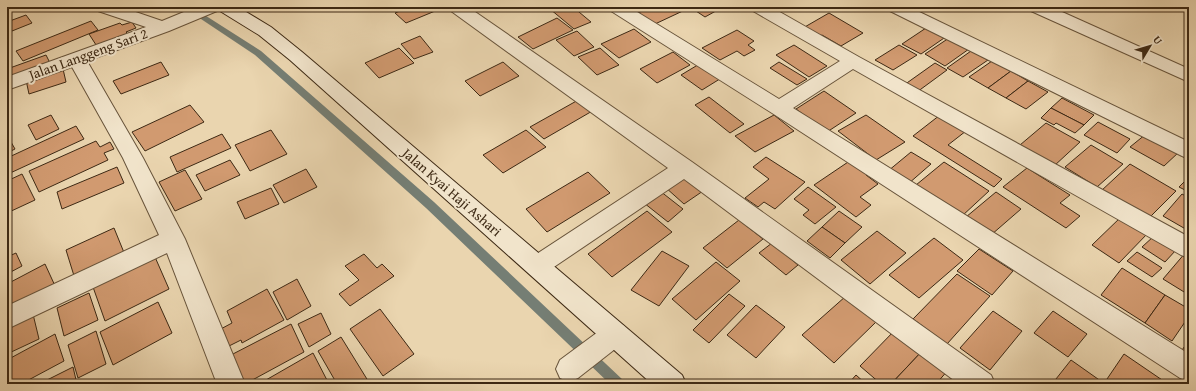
<svg xmlns="http://www.w3.org/2000/svg" width="1196" height="391" viewBox="0 0 1196 391" font-family="'Gentium Book Plus',serif">
<rect width="100%" height="100%" fill="#ead5af"/>
<filter id="stains"><feTurbulence type="fractalNoise" baseFrequency=".005" numOctaves="4"/><feColorMatrix values="0 0 0 0 .2 0 0 0 0 .09 0 0 0 0 .02 0 0 0 .5 -.17"/></filter>
<radialGradient id="worn" r=".72"><stop offset=".6" stop-color="#630" stop-opacity="0"/><stop offset="1" stop-color="#630" stop-opacity=".3"/></radialGradient>
<g fill="none" stroke-linecap="round" stroke-linejoin="round">
<polygon fill="#757e74" fill-rule="evenodd" points="183,7 192,7 261,51 434,202 623,380 625,384 610,384 426,208 255,55"/>
</g>
<g fill="#d19a70" stroke="#3d2914">
<polygon points="410,7 438,7 440,9 406,23 395,13"/>
<polygon points="555,7 573,7 591,22 574,29 550,9"/>
<polygon points="650,7 684,7 687,9 655,24 638,13"/>
<polygon points="690,7 723,7 705,17"/>
<polygon points="829,13 863,33 841,46 822,35 818,37 803,28"/>
<polygon points="26,15 32,23 7,33 7,22"/>
<polygon points="557,18 573,30 533,49 518,37"/>
<polygon points="91,21 98,30 23,61 16,51"/>
<polygon points="132,22 136,28 126,32 130,36 98,48 89,34 120,23 122,25"/>
<polygon points="929,26 947,36 921,54 902,44"/>
<polygon points="634,29 651,42 619,58 601,44"/>
<polygon points="737,30 754,41 748,45 755,50 744,56 737,51 720,60 702,48"/>
<polygon points="577,31 594,47 574,56 556,40"/>
<polygon points="420,36 433,52 414,59 401,44"/>
<polygon points="949,38 969,49 945,66 925,54"/>
<polygon points="794,45 827,66 809,77 776,55"/>
<polygon points="899,45 917,55 893,70 875,60"/>
<polygon points="399,48 414,63 379,78 365,63"/>
<polygon points="600,48 619,65 597,75 578,57"/>
<polygon points="971,51 988,60 963,77 947,68"/>
<polygon points="673,52 690,65 657,83 640,69"/>
<polygon points="46,55 50,63 7,79 7,69"/>
<polygon points="992,61 1011,71 988,88 969,77"/>
<polygon points="161,62 169,75 121,94 113,81"/>
<polygon points="503,62 519,76 480,96 465,81"/>
<polygon points="779,62 807,79 797,85 770,68"/>
<polygon points="701,63 723,77 702,90 681,75"/>
<polygon points="935,63 947,70 917,92 904,85"/>
<polygon points="63,69 66,82 29,94 26,80"/>
<polygon points="1011,71 1028,81 1006,98 988,88"/>
<polygon points="1028,81 1048,92 1026,109 1006,98"/>
<polygon points="824,91 856,113 827,132 796,109"/>
<polygon points="709,97 744,124 730,133 695,105"/>
<polygon points="1062,98 1094,115 1084,125 1051,108"/>
<polygon points="580,99 594,110 544,139 530,127"/>
<polygon points="190,105 204,122 145,151 132,132"/>
<polygon points="1051,108 1084,125 1075,133 1056,123 1054,125 1041,118"/>
<polygon points="51,115 59,129 36,140 28,125"/>
<polygon points="774,115 794,131 755,152 735,136"/>
<polygon points="866,115 905,142 876,160 838,131"/>
<polygon points="940,115 966,131 948,145 1002,179 994,187 913,136"/>
<polygon points="1098,122 1130,139 1117,153 1084,135"/>
<polygon points="1046,123 1080,142 1054,166 1020,145"/>
<polygon points="76,126 84,139 8,174 7,158"/>
<polygon points="271,130 287,154 250,171 235,145"/>
<polygon points="526,130 546,147 503,173 483,155"/>
<polygon points="222,134 231,148 177,172 170,157"/>
<polygon points="1146,134 1179,152 1164,166 1130,147"/>
<polygon points="7,135 15,149 7,153"/>
<polygon points="96,141 100,147 110,142 114,149 104,153 108,160 39,192 29,171"/>
<polygon points="1091,145 1123,164 1097,187 1065,167"/>
<polygon points="911,152 931,164 908,184 888,171"/>
<polygon points="766,157 805,182 775,209 764,202 758,207 745,198 769,179 753,167"/>
<polygon points="854,158 872,172 866,175 878,184 860,197 871,205 856,217 814,185"/>
<polygon points="230,160 240,175 205,191 196,175"/>
<polygon points="944,162 989,191 962,216 916,185"/>
<polygon points="1130,164 1176,191 1148,219 1101,191"/>
<polygon points="117,167 124,183 62,209 57,192"/>
<polygon points="1027,168 1070,195 1060,203 1080,216 1066,228 1003,187"/>
<polygon points="306,169 317,187 284,203 273,185"/>
<polygon points="185,170 202,199 175,211 159,182"/>
<polygon points="588,172 610,193 547,232 526,209"/>
<polygon points="22,174 35,200 7,213 7,181"/>
<polygon points="684,175 703,191 684,204 665,187"/>
<polygon points="1189,177 1189,192 1179,187"/>
<polygon points="808,187 836,207 815,224 803,215 809,210 794,199"/>
<polygon points="271,188 279,204 245,219 237,202"/>
<polygon points="660,191 683,209 668,222 644,203"/>
<polygon points="996,192 1021,209 991,235 966,217"/>
<polygon points="1182,194 1189,198 1189,231 1163,216"/>
<polygon points="647,211 672,232 612,277 588,254"/>
<polygon points="839,211 862,227 845,243 822,227"/>
<polygon points="1122,216 1149,232 1119,263 1092,245"/>
<polygon points="739,220 763,239 727,268 703,248"/>
<polygon points="822,227 845,243 830,258 807,241"/>
<polygon points="114,228 125,255 75,279 66,250"/>
<polygon points="877,231 906,253 870,284 841,260"/>
<polygon points="1154,236 1176,250 1165,262 1142,247"/>
<polygon points="934,238 963,260 919,298 889,275"/>
<polygon points="772,243 798,265 786,275 759,253"/>
<polygon points="979,249 1013,271 992,295 957,271"/>
<polygon points="662,251 689,266 659,306 631,290"/>
<polygon points="1137,252 1162,268 1152,277 1127,261"/>
<polygon points="1186,252 1189,254 1189,295 1163,279"/>
<polygon points="16,253 22,266 7,274 7,257"/>
<polygon points="364,254 377,268 382,264 394,276 350,306 339,294 359,280 345,266"/>
<polygon points="155,257 169,289 105,321 93,287"/>
<polygon points="716,262 740,281 696,320 672,299"/>
<polygon points="45,264 56,288 7,314 7,284"/>
<polygon points="1122,268 1165,295 1145,323 1101,295"/>
<polygon points="957,274 990,296 947,344 913,319"/>
<polygon points="297,279 311,306 287,320 273,292"/>
<polygon points="267,289 284,320 242,343 241,340 225,348 217,331 232,323 227,311"/>
<polygon points="89,293 98,320 64,336 57,308"/>
<polygon points="729,294 745,306 709,343 693,330"/>
<polygon points="1165,295 1189,309 1189,316 1172,341 1145,323"/>
<polygon points="846,296 877,321 834,363 802,335"/>
<polygon points="158,302 172,333 113,365 100,332"/>
<polygon points="756,305 785,327 756,358 727,335"/>
<polygon points="380,309 414,354 383,376 350,329"/>
<polygon points="32,310 39,339 7,354 7,322"/>
<polygon points="993,311 1022,331 990,370 960,348"/>
<polygon points="1053,311 1087,334 1068,357 1034,333"/>
<polygon points="321,313 331,334 309,347 298,324"/>
<polygon points="291,324 304,352 245,384 242,384 231,355"/>
<polygon points="897,328 924,349 891,384 881,384 860,366"/>
<polygon points="96,331 106,364 78,378 68,345"/>
<polygon points="55,334 64,361 21,384 7,384 7,360"/>
<polygon points="341,337 370,384 337,384 318,351"/>
<polygon points="1189,340 1189,359 1180,353"/>
<polygon points="924,349 949,369 936,384 891,384"/>
<polygon points="313,353 329,384 259,384"/>
<polygon points="1124,354 1168,384 1114,384 1107,379"/>
<polygon points="1071,360 1105,384 1052,384"/>
<polygon points="73,367 77,384 39,384"/>
<polygon points="856,375 866,384 848,384"/>
</g>
<g fill="none" stroke-linecap="round" stroke-linejoin="round">
<g stroke="#68543b" stroke-width="2">
<g id="street">
<polygon points="96,7 121,7 162,21 196,7 219,7 217,11 169,31 87,61 143,158 185,239 245,384 217,384 167,253 7,329 7,306 159,235 123,158 72,67 7,90 7,77 146,27 98,11"/>
<polygon points="449,7 468,7 692,162 991,375 995,384 959,384 684,179 545,273 537,276 529,273 525,266 529,259 668,168 451,11"/>
<polygon points="609,7 629,7 779,99 840,61 753,11 751,7 771,7 859,57 1189,237 1189,258 1181,255 853,69 793,108 1189,354 1189,382 1180,378 772,113 611,11"/>
<polygon points="888,7 909,7 1189,142 1189,159 1182,156 890,11"/>
<polygon points="1029,7 1051,7 1189,69 1189,82 1031,11"/>
<polygon points="615,322 624,326 628,334 624,342 578,378 569,382 560,378 556,369 560,360 606,326"/>
</g>
</g>
<g stroke="#3d2914" stroke-width="2">
<polygon id="secondary" points="218,7 238,7 271,27 302,52 682,375 686,384 652,384 290,60 259,35 220,11"/>
</g>
<use href="#street" fill="#f1e4cb" fill-rule="evenodd"/>
<use href="#secondary" fill="#f1e4cb" fill-rule="evenodd"/>
</g>
<g text-anchor="middle" stroke-width="4" stroke-linejoin="round" paint-order="stroke">
<g font-size="14" fill="#3d2914" stroke="#f1e4cb">
<text transform="translate(88 54) rotate(-20)" y="5">Jalan Langgeng Sari 2</text>
<text transform="translate(452 192) rotate(41)" y="5">Jalan Kyai Haji Ashari</text>
</g>
</g>
<rect width="1196" height="391" fill="none" stroke="#ead5af" stroke-width="24"/>
<rect x="8" y="8" width="1180" height="375" fill="none" stroke="#3d2914" stroke-width="2"/>
<rect x="12" y="12" width="1172" height="367" fill="none" stroke="#3d2914"/>
<g transform="translate(1150 46) rotate(52)" stroke="#f1e4cb" stroke-width="3" paint-order="stroke">
<path d="M0-3L7 15L0 10L-7 15Z" fill="#3d2914"/>
<text y="-6" font-size="11" font-weight="bold" text-anchor="middle" fill="#3d2914">U</text>
</g>
<rect width="100%" height="100%" filter="url(#stains)"/>
<rect width="100%" height="100%" fill="url(#worn)"/>
</svg>
